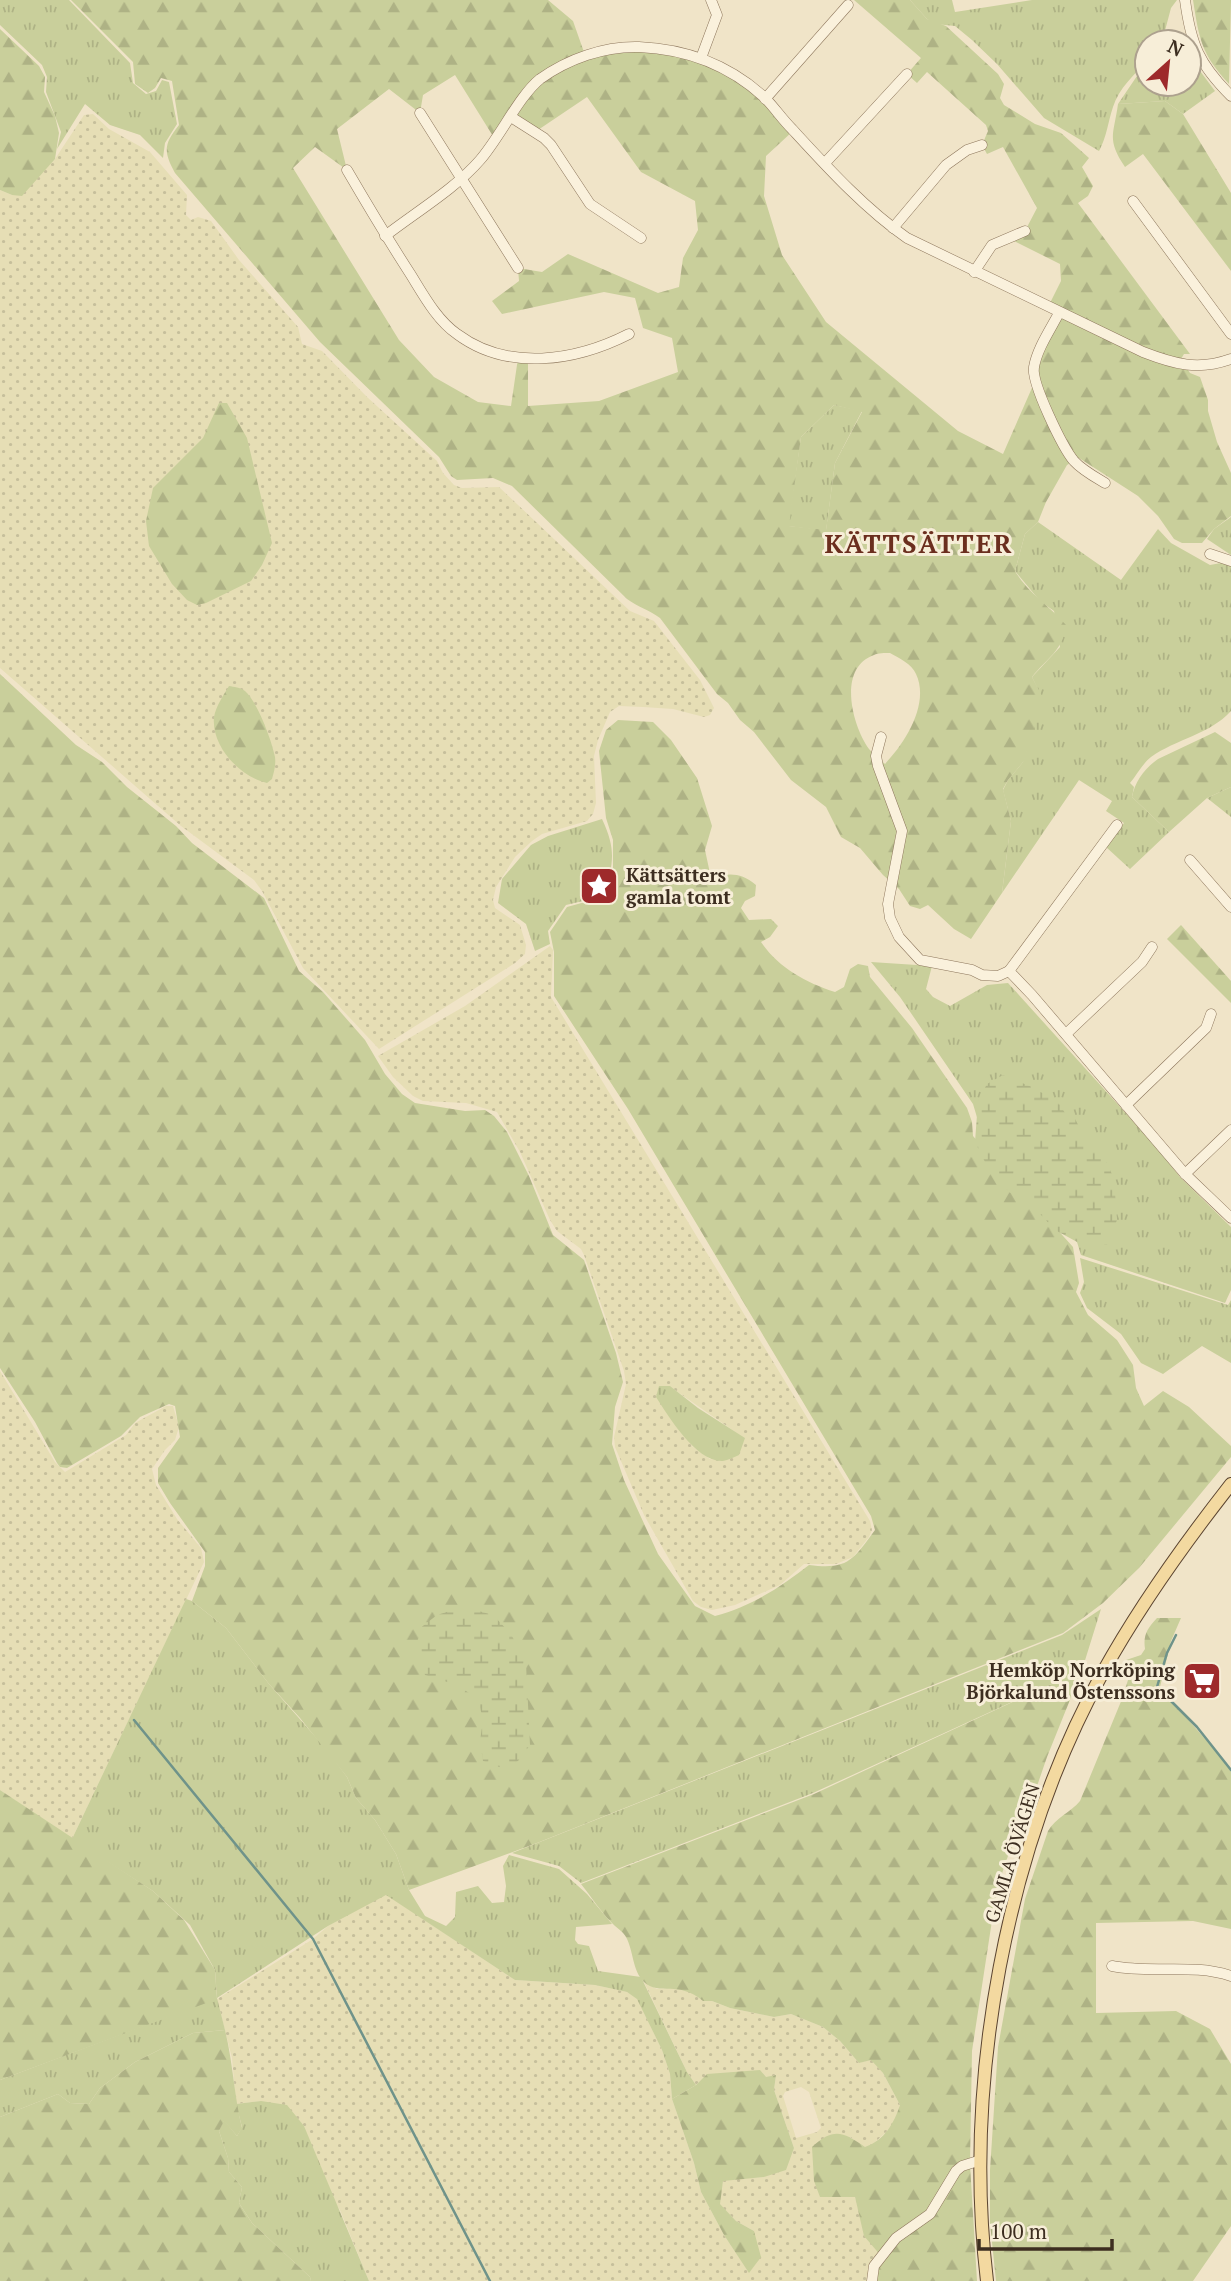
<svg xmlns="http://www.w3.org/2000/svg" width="1231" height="2281" viewBox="0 0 1231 2281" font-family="'PT Serif',serif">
<defs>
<pattern id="farmland-dots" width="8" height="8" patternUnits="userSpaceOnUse" patternTransform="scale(1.75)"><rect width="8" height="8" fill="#e6deb5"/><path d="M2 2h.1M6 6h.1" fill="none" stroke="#c6bf9b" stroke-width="1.8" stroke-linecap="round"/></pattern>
<pattern id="grass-tufts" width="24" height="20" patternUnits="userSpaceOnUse" patternTransform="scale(1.75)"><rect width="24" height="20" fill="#c9cf9b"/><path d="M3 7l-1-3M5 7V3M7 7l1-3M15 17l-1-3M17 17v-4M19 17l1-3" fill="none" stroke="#aeb285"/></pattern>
<pattern id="forest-firs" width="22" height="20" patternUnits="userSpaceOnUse" patternTransform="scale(1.75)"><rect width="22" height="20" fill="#c9cf9b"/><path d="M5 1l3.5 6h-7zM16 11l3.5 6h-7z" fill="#aeb285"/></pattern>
<pattern id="wetland-marsh" width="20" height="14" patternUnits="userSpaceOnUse" patternTransform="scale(1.75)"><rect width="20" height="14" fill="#c9cf9b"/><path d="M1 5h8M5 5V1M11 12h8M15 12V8" fill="none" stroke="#aeb285"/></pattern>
</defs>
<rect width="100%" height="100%" fill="#f0e4c8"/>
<g fill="url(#farmland-dots)" fill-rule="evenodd">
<polygon points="93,114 109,129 150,152 187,195 186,215 191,220 198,217 211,221 239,260 298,327 302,344 322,351 367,397 437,461 443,473 454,485 462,488 499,487 630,611 654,621 700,680 714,708 710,715 704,717 673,709 643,707 619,706 610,712 598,740 594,756 596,803 593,814 587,821 542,834 532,841 515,857 496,887 493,900 495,908 520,925 526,945 525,954 515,963 379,1049 303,968 262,891 254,880 181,826 0,668 0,190 12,195 55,159 84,115"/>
<path d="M550 946 553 950 551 997 870 1521 872 1530 869 1537 853 1557 836 1564H804L780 1585 735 1605 712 1610 701 1607 693 1601 644 1515 615 1447 614 1437 626 1384 624 1371 584 1255 581 1249 557 1231 550 1220 520 1152 497 1112 466 1103 423 1101 413 1096 393 1077 378 1056 465 1006ZM669 1386 744 1438 723 1461 710 1459 692 1446Z"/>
<polygon points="0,1371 55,1462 65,1472 126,1435 135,1423 166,1406 173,1406 179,1427 175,1440 165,1450 152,1469 156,1485 177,1519 201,1548 204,1562 72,1839 0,1790"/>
<path d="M387 1895 515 1980 595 1985 627 1992 637 1998 662 2050 670 2074 672 2099 694 2163 701 2192 724 2235 749 2272 754 2231 736 2221 719 2204 723 2180 764 2177 794 2148 774 2090 776 2075 766 2078 708 2074 696 2085 687 2072 644 1982 657 1989 676 1988 692 1992 703 2001H712L730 2008 774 2017 791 2014 823 2027 840 2041 859 2063 871 2059 883 2073 900 2105 893 2126 873 2144 865 2148 850 2137 820 2197H855L859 2212 882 2257 872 2281H369L340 2210 261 2101 236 2104 232 2058 217 1999 313 1939 328 1926 379 1896ZM801 2087 809 2092 821 2128 817 2132 796 2138 783 2096 785 2092Z"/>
</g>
<g fill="url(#grass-tufts)">
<polygon points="0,0 69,0 130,63 133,83 146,94 156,91 162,80 169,82 177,124 165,143 163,158 140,135 110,125 85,104 57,149 61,132 46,92 47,77 42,65 0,25"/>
<path d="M910 0H952L955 12 1032 0H1177L1171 8 1162 42H1147V61C1134 75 1119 88 1113 107 1108 122 1107 136 1099 151L1044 118 997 64 972 40 955 26 935 24 927 19Z"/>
<polygon points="1189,49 1197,67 1215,91 1183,114 1165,101 1118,104 1137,76 1147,66 1147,84 1189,84"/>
<polygon points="834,405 862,411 835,463 826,531 788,526 801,437"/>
<polygon points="1231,517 1231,555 1207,539 1214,529"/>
<path d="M1038 522 1121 580 1158 529 1171 543 1210 565 1221 563 1231 565V711C1209 735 1176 739 1151 757 1142 764 1137 775 1130 783L1134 787 1132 797 1169 832 1130 869 1106 847 1124 823 1106 811 1112 801 1079 780 1002 893 1011 821 1003 790 1008 780 1023 762 1042 698 1032 677 1060 647 1054 611 1040 601 1015 571 1025 534Z"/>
<polygon points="1231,787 1231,817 1207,798"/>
<path d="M602 819C617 851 613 863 604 896L566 905 548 931 550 944 535 951 526 924 498 903 502 879 531 845 548 836Z"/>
<polygon points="871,962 932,966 926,989 933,997 950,1006 987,985 1008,983 1160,1151 1180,1177 1231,1227 1231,1290 1225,1303 1081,1255 1077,1242 1046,1211 982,1134 973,1104 900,997"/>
<polygon points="1080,1258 1228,1305 1231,1300 1231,1363 1202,1346 1163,1374 1141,1363 1121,1334 1087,1308 1080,1293 1084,1282"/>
<path d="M659 1386H670L698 1408 745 1438 739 1455C734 1457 728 1460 723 1461 697 1463 668 1416 656 1397Z"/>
<polygon points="186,1599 192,1601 226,1628 269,1684 327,1750 347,1777 356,1798 375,1820 396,1854 409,1890 425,1916 446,1926 455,1917 456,1892 478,1886 492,1903 504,1902 506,1886 503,1866 509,1855 559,1869 587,1894 612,1924 576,1927 575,1940 578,1944 589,1946 598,1971 641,1977 687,2072 696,2085 672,2099 670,2074 662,2050 637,1999 627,1992 595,1985 515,1980 386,1895 328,1926 217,1998 225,2030 193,2033 135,2062 100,2088 89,2104 70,2103 58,2094 0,2117 0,2080 217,1998 215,1970 190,1925 153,1891 72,1839"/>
<polygon points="1101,1609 1082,1670 813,1793 581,1883 559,1866 512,1853 1062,1635"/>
<polygon points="261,2101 287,2105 304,2126 369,2281 311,2281 310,2277 252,2223 239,2203 242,2187 229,2172 228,2158 219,2131 224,2120 237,2136 242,2127 236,2104"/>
</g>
<g fill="url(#forest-firs)" fill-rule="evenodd">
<path d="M71 0H548L573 21 585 55 611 49 677 51 747 83 793 131 766 156 764 196 782 255 826 322 958 431 1003 454 1035 381 1033 374 1058 313 1048 307 1061 281 1060 264 1008 238 1025 231 1037 208 1003 147 987 154 982 145 988 131 986 125 927 72 917 83 907 74 921 58 854 0H910L927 19 946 26 998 74 1004 84 1000 98 1004 105 1035 124 1061 133 1089 158 1082 167 1093 186 1088 196 1078 203 1190 354H1184L1181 359 1190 373 1200 377 1208 400V411L1217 442 1231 473V516L1214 529 1202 543H1182L1174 539 1158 516 1138 496 1079 458 1067 465 1046 502 1038 522 1025 534 1015 571C1028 593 1050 606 1066 625 1063 651 1047 658 1032 677L1043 698 1024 761 1008 780 1003 789 1011 821 1002 893 971 939 954 929 928 905 920 909 910 906 899 889 883 875 860 848 841 837 826 807 791 780 754 732 740 720 728 703 717 694 660 618C649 610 638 607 627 599L512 486 493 478 457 480 451 476 439 457 320 342 175 173C163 151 164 144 179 125L172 81 161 78 155 88 148 93 135 84 133 62ZM455 75 496 141 511 117 535 132 587 97 641 172 695 201 698 230 683 258 679 287 658 293 568 254 542 272 518 268 519 281 492 301 502 314 604 292 635 298 643 328 672 338 678 372 599 401 528 406V359L518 358 511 406 478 402 434 377 399 340 293 168 315 147 347 170 337 129 389 89 420 113 423 95ZM834 405 862 412 835 463 826 530 789 526 801 437ZM890 653C899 658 912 664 916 674 930 704 905 743 885 764 880 759 873 754 869 749 852 725 837 668 874 655 878 653 885 653 890 653Z"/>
<path d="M1193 0H1231L1229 84C1201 54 1199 38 1193 0Z"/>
<polygon points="0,29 39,66 45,77 44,92 55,116 59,133 55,159 22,196 12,195 0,190"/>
<path d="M1165 101 1183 114 1231 193V271L1143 154 1125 167C1106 139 1114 134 1118 104Z"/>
<polygon points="219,403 227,403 247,438 272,543 262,565 251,581 206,603 197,605 187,600 172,584 149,546 146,521 153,488 203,438"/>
<path d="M0 674 76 745 102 762 127 787 176 826 192 843 264 898 299 971 323 992 365 1040 385 1074 402 1094 415 1103 465 1111 485 1110 494 1116 507 1132 529 1176 553 1235 584 1260 616 1353 623 1382 615 1407 612 1444 624 1480 658 1554 695 1606 715 1616C750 1607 781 1587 809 1565 848 1570 853 1560 875 1530L871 1516 628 1109 554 996V952L550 932 567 907 607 896 613 867V840L606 818 599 751 606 730 618 720 653 722 671 740 697 778 712 826 705 850 711 878C729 873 740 872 756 885L755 896 745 901 741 908 749 920 771 919 778 926 770 937 761 942C779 968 805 982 835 992L844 987 850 969 858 964 868 966 870 977 912 1028 967 1108 972 1122 973 1136 1073 1247 1079 1283 1076 1292 1088 1315 1117 1340 1133 1365 1136 1388 1144 1406 1163 1391 1189 1407 1231 1446V1457L1139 1568 1103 1603 1063 1633 537 1843 409 1890 396 1854 375 1820 356 1798 347 1777 300 1718 269 1684 226 1628 192 1601 205 1566V1552L170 1503 158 1483V1468L180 1437 175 1406 169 1404 140 1417 121 1436 67 1468 60 1467 57 1463 35 1422 0 1368Z"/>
<path d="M229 686C234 687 240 687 245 691 257 701 272 741 275 757 276 765 274 772 272 779L267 783C240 777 211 746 214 717 216 706 223 696 229 686Z"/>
<path d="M1215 732 1231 743V787L1207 798 1169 832 1132 797C1135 781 1145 768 1158 759Z"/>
<polygon points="1181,925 1231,981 1231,1003 1167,939"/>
<path d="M1157 1618H1181L1171 1641 1160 1687 1231 1769V1929L1193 1921 1096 1923V2013L1176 2011 1210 2029 1231 2064V2226L1193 2281H996L990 2223V2170L998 2047 1025 1899 1048 1831C1055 1818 1071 1812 1080 1801L1122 1699 1128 1680 1124 1668 1126 1660 1141 1655 1145 1649C1143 1635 1147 1629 1157 1618Z"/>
<path d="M1082 1670 1047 1757 1023 1827 1009 1853 997 1888 972 2051 970 2164 977 2281H872L882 2257 864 2236 855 2197H820L814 2181 812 2147C834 2127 843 2132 865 2147 885 2140 894 2123 900 2105L883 2073 871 2060 859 2063 840 2041 823 2027 791 2014 774 2017 730 2008 712 2001H703C679 1980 659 1996 644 1982 632 1970 634 1952 626 1937 623 1931 616 1928 611 1922 600 1911 591 1896 581 1884L814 1794Z"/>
<polygon points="0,1790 153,1891 184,1920 215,1970 217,1999 0,2080"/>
<path d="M225 2030C233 2063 234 2095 242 2128L237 2136 224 2121 219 2131 228 2158 229 2172 242 2187 239 2203 252 2223 310 2277 311 2281H0V2117L58 2094 70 2103 89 2104 100 2088 135 2062 193 2033Z"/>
<polygon points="760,2070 766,2077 776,2075 774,2090 794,2148 786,2170 764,2177 723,2181 720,2204 736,2221 754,2231 761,2257 749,2273 724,2235 701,2192 694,2163 672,2099 696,2085 707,2074"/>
</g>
<g fill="url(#wetland-marsh)">
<polygon points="1003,1075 1032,1087 1058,1102 1065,1113 1074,1117 1085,1138 1104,1156 1114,1179 1117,1220 1107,1245 1079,1243 1055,1230 1030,1203 1009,1192 987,1166 975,1142 978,1101 987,1084"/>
<polygon points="453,1610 475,1610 493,1615 511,1634 526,1664 530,1745 518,1761 505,1769 483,1761 480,1741 483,1720 478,1699 457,1685 425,1675 417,1647 419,1629 437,1615"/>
</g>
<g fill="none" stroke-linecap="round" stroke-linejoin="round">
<g stroke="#6f938a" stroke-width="2.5">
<polyline points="1176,1635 1167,1653 1157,1687 1197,1727 1231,1770"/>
<polyline points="134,1720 313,1939 490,2281"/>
</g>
<g stroke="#8d765c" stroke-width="11">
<g id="minor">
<path d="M1185 0C1191 45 1199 64 1231 96"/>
<polyline points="701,58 717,15 711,0"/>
<polyline points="765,99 848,5"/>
<polyline points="420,113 518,268"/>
<polyline points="511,117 544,138 551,145 590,204 641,238"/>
<polyline points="825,163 907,74"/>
<path d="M347 170C368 206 389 241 411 275 424 296 437 320 457 334 508 372 576 361 629 334"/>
<polyline points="1133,201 1231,334"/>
<polyline points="893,228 946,165 967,150 982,145"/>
<path d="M385 236C416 212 456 188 480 160 500 137 519 96 540 79 568 59 604 46 639 47 686 49 729 65 764 97 774 107 782 119 792 129 827 167 864 208 907 238L1143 352C1174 364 1198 371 1231 359"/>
<polyline points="974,272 992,245 1025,231"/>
<path d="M1059 313C1050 330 1037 349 1034 367 1031 383 1063 448 1074 461 1082 470 1095 477 1105 483"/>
<polyline points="1210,554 1231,561"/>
<polyline points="881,737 876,756 878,766 902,831 888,904 890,918 899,937 920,960 972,970 982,975 998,976 1009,971"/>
<polyline points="1117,825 1009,971 1032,995 1185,1174 1231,1218"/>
<polyline points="1190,860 1231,907"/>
<polyline points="1066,1034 1142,962 1152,947"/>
<polyline points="1126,1105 1206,1028 1211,1014"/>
<polyline points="1185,1174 1231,1130"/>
<path d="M1112 1966C1151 1974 1193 1963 1231 1976"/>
<polyline points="872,2281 874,2266 896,2238 930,2214 956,2171 962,2166 981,2160"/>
</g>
</g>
<g stroke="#5b4430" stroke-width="14">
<path id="major" d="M987 2281C963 2081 1006 1848 1103 1672 1140 1605 1184 1544 1231 1484"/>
</g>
<use href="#minor" stroke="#faf1dc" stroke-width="10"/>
<use href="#major" stroke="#f3d9a0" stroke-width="12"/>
</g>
<defs>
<g id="sight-square" transform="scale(2.0125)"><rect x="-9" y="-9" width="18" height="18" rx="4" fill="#9e2a2b" stroke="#f7eed8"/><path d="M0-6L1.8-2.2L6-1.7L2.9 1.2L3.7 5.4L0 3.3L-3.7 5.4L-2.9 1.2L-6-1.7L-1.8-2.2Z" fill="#fff"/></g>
<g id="supermarket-square" transform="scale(2.0125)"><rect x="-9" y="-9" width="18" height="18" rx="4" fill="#9e2a2b" stroke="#f7eed8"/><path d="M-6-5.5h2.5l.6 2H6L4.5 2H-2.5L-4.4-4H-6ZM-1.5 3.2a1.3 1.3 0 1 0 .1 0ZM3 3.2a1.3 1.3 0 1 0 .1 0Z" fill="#fff"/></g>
</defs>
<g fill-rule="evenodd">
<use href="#sight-square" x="599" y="886"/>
<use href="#supermarket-square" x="1202" y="1681"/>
</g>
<g text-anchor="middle" stroke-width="6" stroke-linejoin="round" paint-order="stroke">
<g font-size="19" font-weight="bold" fill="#3d2e20" stroke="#f7eed8" text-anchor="start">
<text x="626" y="882">Kättsätters<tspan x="626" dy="22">gamla tomt</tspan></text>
<text x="1175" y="1677" text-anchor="end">Hemköp Norrköping<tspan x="1175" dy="22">Björkalund Östenssons</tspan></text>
</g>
<g font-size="19" fill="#3d2e20" stroke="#f7eed8">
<text transform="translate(1012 1853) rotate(-73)" y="7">GAMLA ÖVÄGEN</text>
</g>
<g font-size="26" font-weight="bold" letter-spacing="2" fill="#6b2e1e" stroke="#f7eed8">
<text x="919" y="553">KÄTTSÄTTER</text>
</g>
</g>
<g transform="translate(1168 63) rotate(27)"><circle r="33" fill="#f7eed8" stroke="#ada18e" stroke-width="2"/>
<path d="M0-5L12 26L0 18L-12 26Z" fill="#9e2a2b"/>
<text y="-10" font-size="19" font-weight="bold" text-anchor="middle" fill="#3d2e20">N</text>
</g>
<path d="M979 2239v10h133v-10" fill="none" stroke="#3d2e20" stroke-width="3.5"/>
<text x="990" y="2239" font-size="21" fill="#3d2e20" stroke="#f7eed8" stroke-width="5" paint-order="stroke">100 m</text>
</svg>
